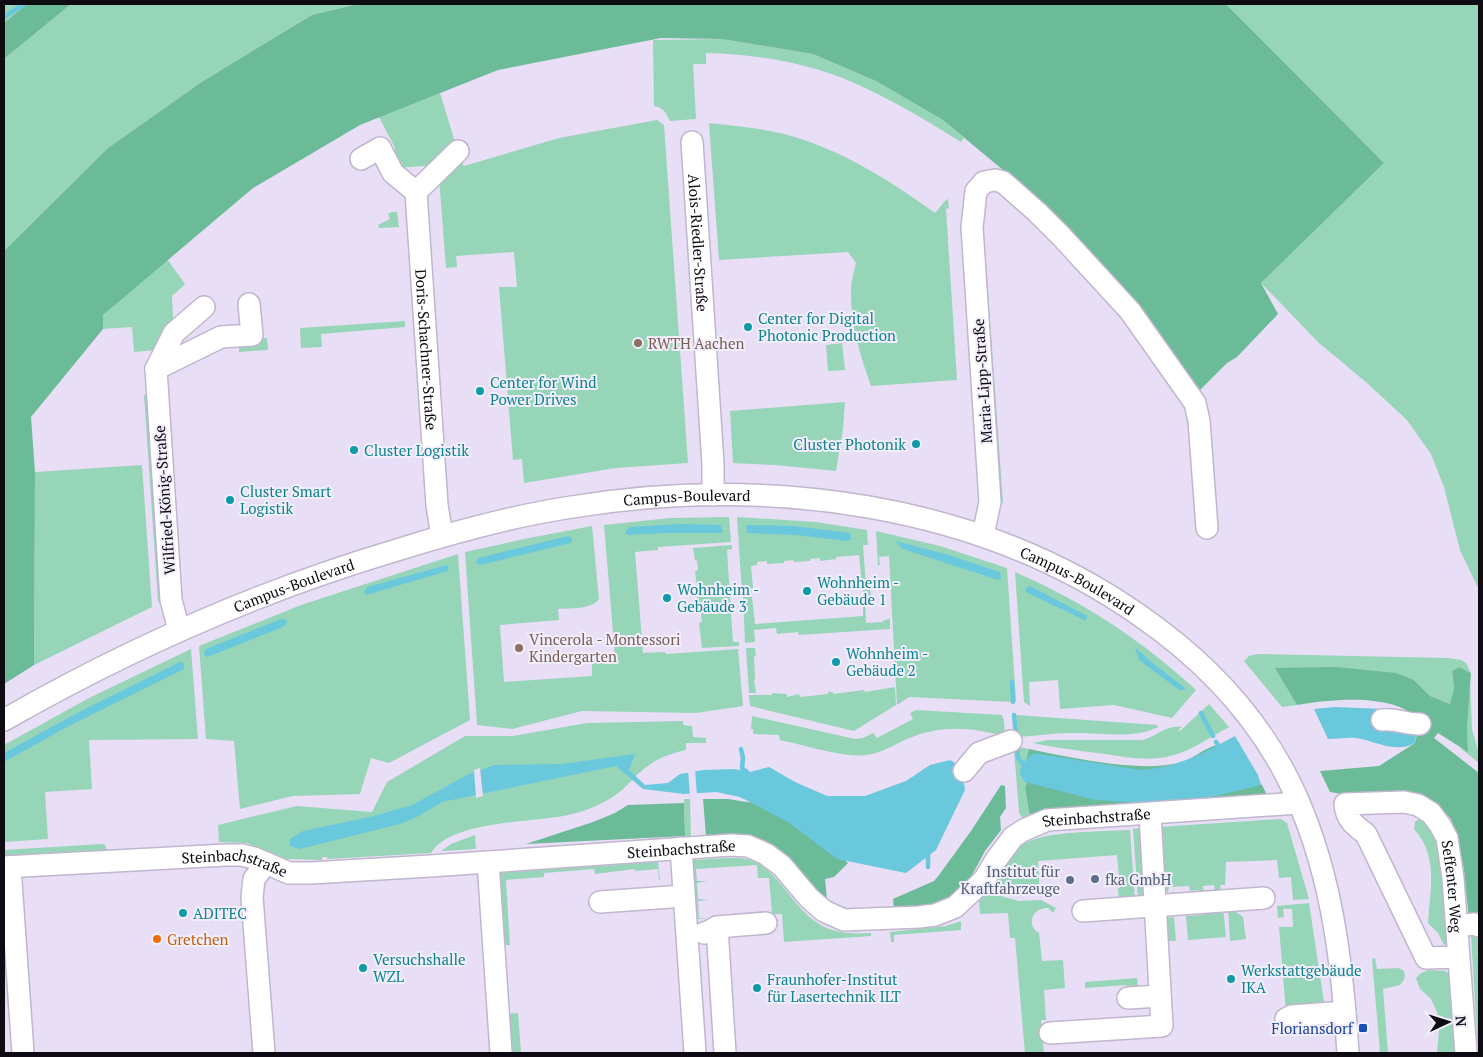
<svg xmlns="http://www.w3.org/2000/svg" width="1483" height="1057" viewBox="0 0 1483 1057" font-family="'PT Serif',serif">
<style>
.green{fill:#97d5b8}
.forest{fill:#6bba98}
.water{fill:#6ac8dd}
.pier{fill:#e8def6}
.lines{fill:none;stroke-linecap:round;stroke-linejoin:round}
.stream{stroke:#6ac8dd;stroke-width:4.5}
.minor-casing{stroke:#c0b6cd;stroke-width:24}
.minor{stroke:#fff;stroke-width:21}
.culture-dot{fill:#0f9aa8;stroke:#f3eefc;stroke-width:2}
.education-dot{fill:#8d6e63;stroke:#f3eefc;stroke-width:2}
.service-dot{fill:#5c6f8a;stroke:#f3eefc;stroke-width:2}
.food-dot{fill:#e8710a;stroke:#f3eefc;stroke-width:2}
.transit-dot{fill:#1a4fb4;stroke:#f3eefc;stroke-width:2}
.labels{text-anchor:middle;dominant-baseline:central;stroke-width:4;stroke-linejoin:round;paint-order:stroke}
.street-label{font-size:15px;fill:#0f0b13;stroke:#f3eefc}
.culture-label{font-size:15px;fill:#0d838f;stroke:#f3eefc;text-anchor:start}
.education-label{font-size:15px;fill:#785e54;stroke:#f3eefc;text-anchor:start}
.service-label{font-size:15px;fill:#4e5e75;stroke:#f3eefc;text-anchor:end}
.food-label{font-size:15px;fill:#c56008;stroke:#f3eefc;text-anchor:start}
.transit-label{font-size:15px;fill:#164399;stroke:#f3eefc;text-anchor:end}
</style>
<rect width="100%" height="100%" fill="#e8def6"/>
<path class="green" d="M4,4h23l-23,19z
M71,4h287l-46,11 -109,66 -95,67 -104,103v-192z
M1226,4h253v586l-19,-40 -16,-63 -13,-33 -24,-34 -40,-37 -48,-40 -58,-60 123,-120z
M722,39l91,15 63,27 67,39 21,18 -3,4c-39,-24 -78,-48 -121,-65 -43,-16 -88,-23 -134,-24v11h-13l3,55 -26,2c-3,-7 -7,-14 -16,-15l-1,-66z
M440,93l15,49 -17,23 -43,3v-20l-16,-31z
M657,120l7,5 24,338 -72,5 -92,15 -2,-24 -9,1 -14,-173h18l-3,-35 -58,4 1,11 -11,1 -7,-91 21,-19 4,8 95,-28z
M709,123c26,3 53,5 79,12 54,15 101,45 147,78l11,-13 2,-1 1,9 -3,1 11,171 -86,6c-11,-31 -21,-63 -20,-96 0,-9 3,-18 5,-27l-8,-11 -129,8z
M392,212h5l2,15 -20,1 -1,-3 12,-6 -2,-5z
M980,250h5l18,253 -6,1z
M167,259l18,25 -13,12 1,23 -8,10 -9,21 -22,2 -2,-25 -29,2v-14z
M405,321v6l-84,7 1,13 -21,1 -1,-20z
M267,338l1,12 -29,2v-7l19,-6z
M842,343l3,27 -17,1 -2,-26z
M144,395h5l15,206h-6z
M845,402l-2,27 -7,42 -61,-6 -42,-2 -3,-52z
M142,465l10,142 -118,58 1,-193z
M729,517l2,25 -73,5v3l-23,2 8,101 22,-1 1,2 72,-5 5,57 -47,7 -114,-2 -70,18 -35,-4 -12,-173 64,-14 63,-12 7,73c-8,11 -29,9 -41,10l1,11 -59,5 4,57 88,-6v-17l23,-2 -11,-132 66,-7z
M737,517l79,5 51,8 1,15h-5l3,40h-4l-3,-30 -23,2v2l-16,2v-3l-10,1v2l-16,1 -1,-2 -9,1v2l-17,1v-3l-10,1v3l-6,1 2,22h-2v5h-9z
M876,531l64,15 67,22 9,133 -1,1 -2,-20 1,-1 -5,1 2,1 1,19 -103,-5 -12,8 -8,-149 -10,1 1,8h-2z
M732,545v4l-5,1 6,92h6v4l-37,2 -3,-25 3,-1 -1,-9h-2l-2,-16 3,-1 -1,-9h-2l-2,-16 3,-1 -1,-9 -2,-1 -2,-12z
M458,554l12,166 -81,43 -18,-5 -11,36 -67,2 -53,13 -6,-68 -28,-2 -7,-93 102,-41z
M1015,572c69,30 127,68 181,118l-24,28 -58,-13 -54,4 -2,-29 -29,2 1,24 -6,-4z
M870,588l1,8 -6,1 1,26 17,-1 1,-2 6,-1v10l-91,6 -1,-3 -21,2 -1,-6 -22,2 1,12 -10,1 -2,-46h9l3,27 108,-8v-27z
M746,648h9l1,8h-2l1,24h-1l2,13h-7z
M191,649l7,90 -109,1 3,49 -47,3 3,47 -44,3v-97l85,-47z
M1257,654l191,4 13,2 5,3 5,10 -12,-6 -7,4 2,17 -4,16 -20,-8 -16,-16 -138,-11 21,36 -15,2 -38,-46 5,-5z
M1470,683l2,46 7,25v9l-20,-16 9,4 -1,-24z
M895,687l1,18 -42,26 -104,-25 -1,-11h23v-2l15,1v3l12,-3 1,3 28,-3v-2h5v2l31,-4 1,2z
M1209,704l20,23c-20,11 -41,26 -63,30 -21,4 -41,0 -61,-3 -24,-3 -48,-6 -72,-11l15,-3h94c17,-4 22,-15 40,-13l-4,3 2,1z
M916,710l86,5 2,5 1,15 -1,1c-35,-9 -63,-11 -97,3 -13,6 -26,14 -40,16 -23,3 -63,-10 -87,-15l-1,-5 -26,-1v-5h-2l1,-13 103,23 8,-1 10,-5 4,5 36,-19 -3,-6z
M1016,715l141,10 1,2c-26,13 -59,5 -87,6 -18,0 -36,3 -54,4z
M683,721v4l9,1 1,11 13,1v5h-20v7c-13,3 -27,7 -38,16 -10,6 -17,16 -25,23 -16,14 -36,22 -55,26 -37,8 -116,5 -137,38l-104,6v-2h-5v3l-36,-1 -39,-16 -28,-1 -1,-17 79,-19 75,6 15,-30 78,-46h48l74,-13z
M1016,747l1,12 5,4 1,-2 -4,-4 -1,-10 11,2 -6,23 4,12 -2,3 4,29 -7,2 -3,-6 -5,-62z
M684,799h6l1,38 -6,-1z
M1420,818l7,5 13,20 9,101 -5,1 -6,-12 -10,-10c2,-34 11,-66 -14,-94l1,-7z
M1281,819l6,4 22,76 -16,1 -2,-23 -12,1 -2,-18 -51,2 -1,23h-5l1,5 -6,1 -1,-6 -11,1 1,9 -6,-5 -8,1 -1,-5 -20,1 -1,5 -4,-2 -7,-63z
M1143,828l4,64 -6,7 -3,-1 -5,-69z
M1130,830l5,71 -16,1 -1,-14h2l-3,-33 -79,6 2,33 -22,2 -23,-13c7,-13 15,-29 27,-38 22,-15 81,-13 108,-15z
M475,835l1,14 -35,2 10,-7z
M102,844l3,1 2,6 -103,9v-10z
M726,858c8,0 18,-1 26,3 14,5 23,16 32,27 27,35 41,48 87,45v3l-87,6 -2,-28 -20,1v-1l10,-1 -3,-35h-11l-1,-13 -61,4 1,12h11l-11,2 1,16 11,1 -11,1 1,17h11l-12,1 -5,-59z
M658,862l2,18h-1l-1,-11 -23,2v-2l-40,5 -1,-5 -50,4v4l-38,3 4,65h-4l-1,-4h-4l-3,-68z
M990,889l10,7 19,5 22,-1 15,8 -3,5 -5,-5c-15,-1 -23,17 -9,25l3,28 21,-1 2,28 -21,2 2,30h-5l3,33h-19l-10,-115h-5l-2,-25 -28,1 -1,-13z
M1309,903l16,106 -39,3 -7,-85h14l-1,-18h-9l1,8 -6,1 -1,-12z
M1223,908l3,29 -38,3 -2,-24 16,-1 5,-6z
M1228,908l4,1 11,8 3,22 -16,2z
M1174,917l2,24h-10l-2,-23z
M961,921v9l-67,5v7h-3l-1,-10 56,-6z
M1479,931v122h-1l-7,-119z
M1375,958l2,11 21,-1 5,2c4,6 1,10 -3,15l-17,4 5,64h-8l-8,-94z
M1429,970l16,1 7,4 4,78h-19l2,-23 -2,-18 -6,-13 -11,-10 -4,-11 5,-5z
M1137,978l1,10 -11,1 -1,-4 -41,3v-6z
M518,1013l3,40h-13l-3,-39z"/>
<path class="forest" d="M27,4h44l-67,55v-36z
M358,4h868l158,159 -123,120 17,31 -41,43 -10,6 -28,28 -69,-94 -86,-93 -101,-84 -67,-39 -63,-27 -91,-15 -61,-1 -163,32 -138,55 -107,63 -150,127v14l-72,88 4,55 -1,193 -30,19v-433l104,-103 95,-67 109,-66z
M1336,667l60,6 18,7 16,16 20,8 4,-16 -2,-17 7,-4 12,6 -4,54 1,25 -30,-19 -4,5 45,35v138l-10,8 -5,-49 -6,-33 -7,-18 -12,-13 -13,-10 -46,-2 -27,2 -23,-4 -10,-21 59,-5 36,-23 2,-9 6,-13c-8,-5 -17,-12 -26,-15 -30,-10 -70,-6 -100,-1l-22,-37z
M1230,743l23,33 9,9 6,12 -239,17 -4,-27 2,-3 -4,-12 6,-23c39,8 114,25 152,13 11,-3 20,-11 30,-15 6,-3 13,-3 19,-4z
M1001,785l4,1 1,22 -6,9 1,13 -16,21 -14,26 -18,21 -13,6 -46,5 -1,-10 41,-18 5,-6 32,-44z
M703,799h25l25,4 22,5 45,31 28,24 -14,14 -9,2 2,21c-12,-11 -21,-23 -31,-35 -26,-32 -52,-31 -90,-29z
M684,803l1,33 -159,8 67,-22 22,-9 13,-8z"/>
<path class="water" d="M680,524l40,1 3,6 -2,2h-58l-36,2 -2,-3 4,-5z
M746,525l48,1 56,7 1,6 -3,2 -53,-6 -48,-2z
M568,536l4,2v3l-2,2 -89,22 -4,-1 -1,-2 2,-4z
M895,541l54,14 51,17 1,6 -3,2 -95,-31z
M447,565l2,2 -1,4 -82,24 -2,-3 3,-5z
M1030,586l57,30 -1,5 -60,-29v-4z
M281,619h4l2,3 -4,5 -73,29 -5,1 -1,-4 2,-4z
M1135,647l15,14 34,26 1,3h-6l-40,-30z
M180,662l4,1v6l-117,58 -63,35v-9l77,-42z
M1335,707l49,2 33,20 -2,14c-19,11 -39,-2 -59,-5 -9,-1 -18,1 -28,1l-14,-30z
M1235,736l23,39 3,10 -62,15 -56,3 -48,-3 -70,-18 -5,-7 1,-10 12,-12 108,17c39,-3 60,-16 94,-34z
M635,754l-6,16 16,15 23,-2 12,-9 23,-4 31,-1 16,3 19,-5 26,15 32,14h38l41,-15 24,-16 20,-5 7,4 5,6 3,20 -29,60 -30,23 -69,-14 -49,-37 -48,-25 -24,-5 -32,2 -41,-5 -27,-23 -174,36 -23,14 -19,8 -100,25 -10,-3v-7l13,-8 71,-15 38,-11 57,-31 26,-9 66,-1z"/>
<path class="pier" d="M480,768l3,28 -7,2 -2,-28z
M695,769l2,27h-7l-2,-26z"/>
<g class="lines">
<path class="stream" d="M4,17l20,-13
M1012,682l1,20
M1201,713l12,23
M1014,715l2,21
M1216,742l5,7
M1017,747l1,11 8,9
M741,749l2,9 -1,10 5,4
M928,854v13"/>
<g class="minor-casing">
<g id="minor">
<path id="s1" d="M692,142l21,322v31"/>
<path d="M361,159l19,-11 13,25 23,19"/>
<path id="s2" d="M416,192l21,313 5,31"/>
<path d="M416,192l42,-41"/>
<path d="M156,369l65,-32 31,-2 -3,-31"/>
<path d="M983,535l7,-33 -18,-275 4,-36 8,-9 11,-2 8,2 34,30 25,25 68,74 65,92 4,18 8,107"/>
<path d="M179,630l-8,-30 -15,-231 18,-36 30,-26"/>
<path id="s3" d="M4,720c124,-71 255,-129 393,-170 57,-18 115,-34 175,-43 192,-31 404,-6 567,108 61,42 115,97 149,164 43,85 54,180 60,274"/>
<path d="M1382,720c13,-2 25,5 38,4"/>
<path d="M964,771l15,-18 32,-12"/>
<path d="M681,848l14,205"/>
<path d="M488,862l13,191"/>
<path id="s4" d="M4,867l222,-12h16l12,3 35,15h22l119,-7 301,-21 17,1 18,8 16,12 27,32 15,13 20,9 75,-3 16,-2 20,-8 29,-27 12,-20 17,-23 11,-7 23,-10 252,-17"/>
<path d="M10,867l13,186"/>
<path d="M600,902l84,-6"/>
<path d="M1083,911l181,-13"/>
<path d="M1457,926l17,-2 5,2"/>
<path d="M717,927l8,126"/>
<path d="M704,933l4,-1 9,-5 49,-4"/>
<path id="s5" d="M1459,957l-33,1 -60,-124c-11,-8 -20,-15 -21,-30l59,-2 14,3 13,8 9,12 7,13 6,40 13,175"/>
<path d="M1128,998l32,-2"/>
<path d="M1286,1019l6,-3 53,-4"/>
<path d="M1050,1033l112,-7 -12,-212"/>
<path d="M264,1053l-12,-156 2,-18 12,-16"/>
</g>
</g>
<use href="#minor" class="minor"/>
</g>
<g class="culture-dot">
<circle cx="748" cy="327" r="5"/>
<circle cx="480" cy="391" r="5"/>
<circle cx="916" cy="444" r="5"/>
<circle cx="354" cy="450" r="5"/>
<circle cx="230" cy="500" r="5"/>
<circle cx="807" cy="591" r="5"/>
<circle cx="667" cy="598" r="5"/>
<circle cx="836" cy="662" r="5"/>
<circle cx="183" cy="913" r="5"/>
<circle cx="363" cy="968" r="5"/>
<circle cx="1231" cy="979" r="5"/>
<circle cx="757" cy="988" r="5"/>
</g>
<g class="education-dot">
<circle cx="638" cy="343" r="5"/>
<circle cx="519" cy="648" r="5"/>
</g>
<g class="service-dot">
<circle cx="1095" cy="879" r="5"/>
<circle cx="1070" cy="880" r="5"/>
</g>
<circle class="food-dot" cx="157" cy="939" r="5"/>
<rect class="transit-dot" x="1358" y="1023" width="10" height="10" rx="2.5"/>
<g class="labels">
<g class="street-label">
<text stroke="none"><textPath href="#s1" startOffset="101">Alois-Riedler-Straße</textPath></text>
<text stroke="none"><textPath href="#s2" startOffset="158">Doris-Schachner-Straße</textPath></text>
<text transform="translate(982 381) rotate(-94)">Maria-Lipp-Straße</text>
<text stroke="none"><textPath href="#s3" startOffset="725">Campus-Boulevard</textPath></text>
<text transform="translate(164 500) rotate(-94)">Wilfried-König-Straße</text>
<text stroke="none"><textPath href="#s3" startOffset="1130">Campus-Boulevard</textPath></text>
<text stroke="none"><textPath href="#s3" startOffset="320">Campus-Boulevard</textPath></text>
<text stroke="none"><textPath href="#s4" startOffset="1164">Steinbachstraße</textPath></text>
<text stroke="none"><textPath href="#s4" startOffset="682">Steinbachstraße</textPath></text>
<text stroke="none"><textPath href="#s4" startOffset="232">Steinbachstraße</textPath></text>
<text stroke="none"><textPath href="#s5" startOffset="376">Seffenter Weg</textPath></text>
</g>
<g class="culture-label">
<text x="758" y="318">Center for Digital<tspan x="758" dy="17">Photonic Production</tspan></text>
<text x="490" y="382">Center for Wind<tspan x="490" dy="17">Power Drives</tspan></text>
<text x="906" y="444" text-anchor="end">Cluster Photonik</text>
<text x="364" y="450">Cluster Logistik</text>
<text x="240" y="491">Cluster Smart<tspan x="240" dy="17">Logistik</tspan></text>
<text x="817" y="582">Wohnheim -<tspan x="817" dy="17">Gebäude 1</tspan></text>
<text x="677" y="589">Wohnheim -<tspan x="677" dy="17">Gebäude 3</tspan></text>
<text x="846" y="653">Wohnheim -<tspan x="846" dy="17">Gebäude 2</tspan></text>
<text x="193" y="913">ADITEC</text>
<text x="373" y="959">Versuchshalle<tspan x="373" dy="17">WZL</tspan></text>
<text x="1241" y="970">Werkstattgebäude<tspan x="1241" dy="17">IKA</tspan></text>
<text x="767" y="979">Fraunhofer-Institut<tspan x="767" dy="17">für Lasertechnik ILT</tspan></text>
</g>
<g class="education-label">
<text x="648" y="343">RWTH Aachen</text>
<text x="529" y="639">Vincerola - Montessori<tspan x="529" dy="17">Kindergarten</tspan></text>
</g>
<g class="service-label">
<text x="1060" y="871">Institut für<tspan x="1060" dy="17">Kraftfahrzeuge</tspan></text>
<text x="1105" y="879" text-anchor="start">fka GmbH</text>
</g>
<g class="food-label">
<text x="167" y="939">Gretchen</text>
</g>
<g class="transit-label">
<text x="1353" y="1028">Floriansdorf</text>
</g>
</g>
<rect width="1483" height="1057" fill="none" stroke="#0f0b13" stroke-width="10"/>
<g transform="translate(1448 1022) rotate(86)" stroke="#f3eefc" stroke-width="4" paint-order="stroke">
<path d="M0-4L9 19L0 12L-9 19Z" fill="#0f0b13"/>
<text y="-8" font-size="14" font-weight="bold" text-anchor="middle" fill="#0f0b13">N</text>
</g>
</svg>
